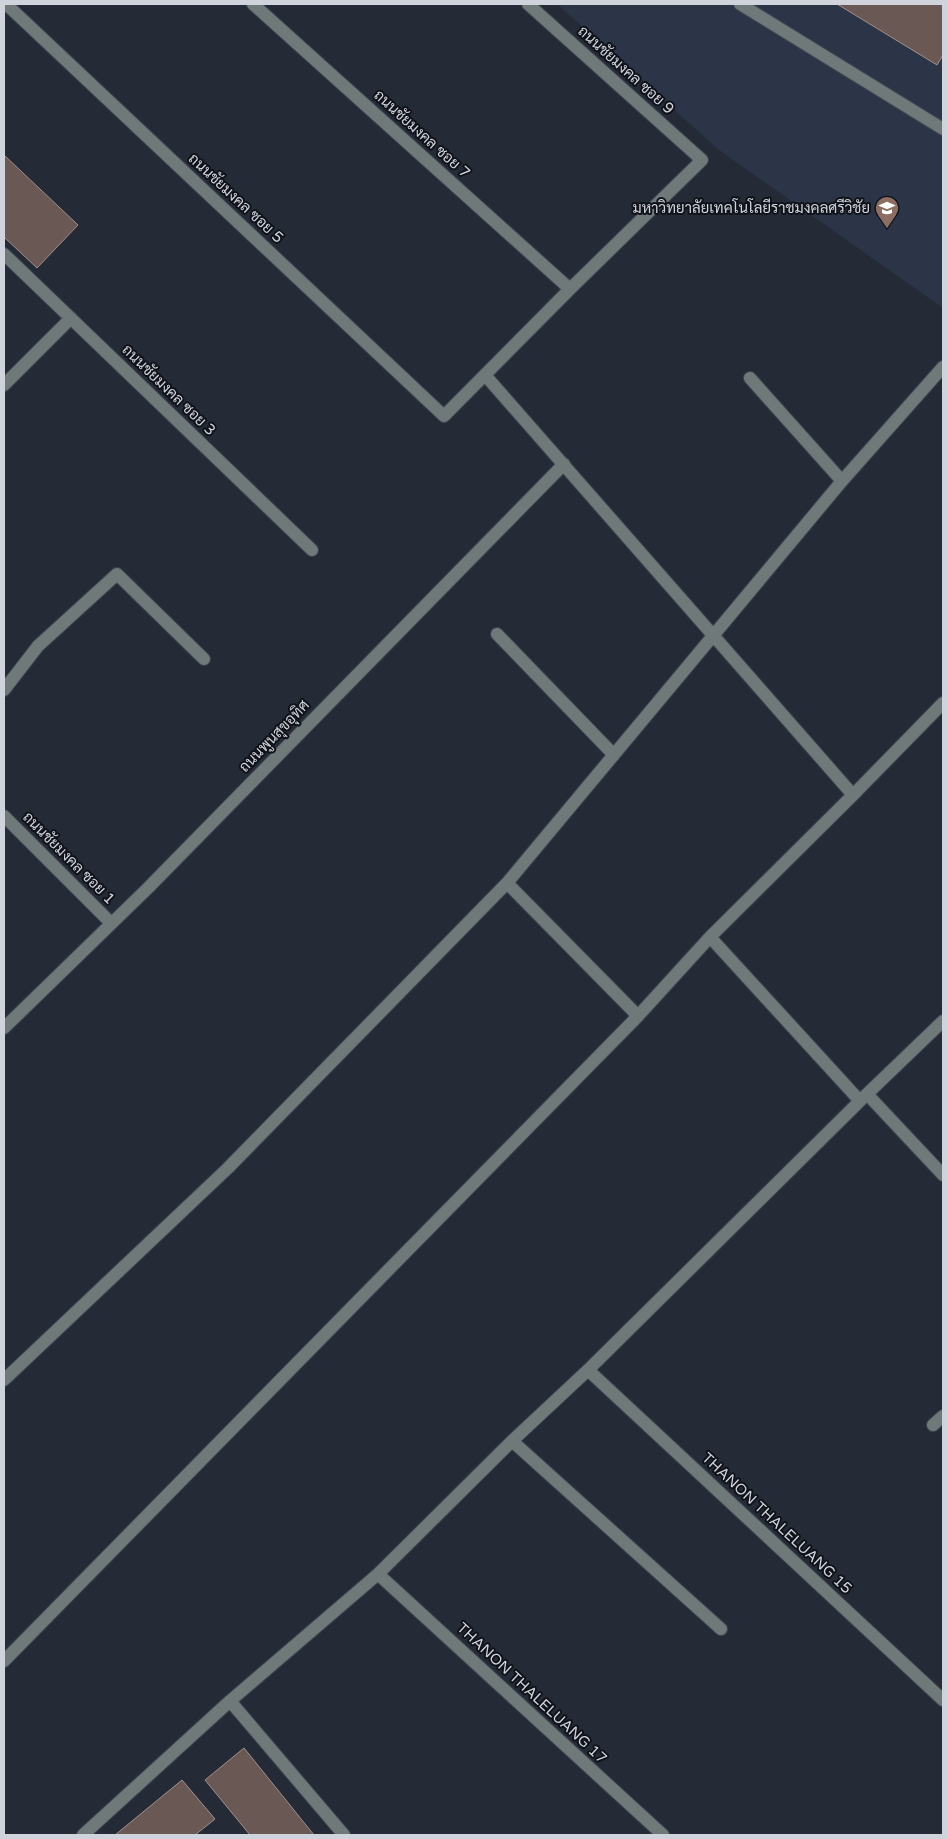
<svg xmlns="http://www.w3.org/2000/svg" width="947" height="1839" viewBox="0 0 947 1839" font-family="'Varela Round',Sarabun,sans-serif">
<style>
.built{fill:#2b3547}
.building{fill:#6a5854;stroke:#a38f8b}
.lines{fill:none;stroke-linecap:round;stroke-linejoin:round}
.minor-casing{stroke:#3f4651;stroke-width:14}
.minor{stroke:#70797a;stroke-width:12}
.labels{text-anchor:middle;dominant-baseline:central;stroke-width:4;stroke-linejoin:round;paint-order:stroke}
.street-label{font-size:15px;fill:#cfd3dc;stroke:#101319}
.poi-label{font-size:15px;fill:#cfd3dc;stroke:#101319;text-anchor:end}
</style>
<rect width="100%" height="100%" fill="#242b37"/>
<path class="built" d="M557,4h386v304l-224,-158z"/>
<path class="building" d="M837,4h106v51l-6,10z
M4,155l74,70 -41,43 -33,-31z
M244,1748l70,87h-64l-45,-55z
M182,1780l33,39 -20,16h-80z"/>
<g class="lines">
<g class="minor-casing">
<path id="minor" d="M6,4l438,412 126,-127 132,-129 -174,-156
M253,4l317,285
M740,4l203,125
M4,254l308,296
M485,375l368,420
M750,378l92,103
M4,385l67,-67
M497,634l117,121
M4,690l34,-44 79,-72 87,85
M4,816l107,107
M507,883l131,133
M710,937l150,164
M4,1028l144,-140 416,-424
M867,1094l76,81
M588,1370l355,330
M4,1380l224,-212 279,-285 335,-402 101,-114
M933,1425l10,-9
M512,1441l209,188
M378,1574l285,261
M4,1661l634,-645 72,-79 143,-142 90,-92
M230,1701l114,134
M83,1835l147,-134 148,-127 134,-133 76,-71 279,-276 76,-73"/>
</g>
<use href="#minor" class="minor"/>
</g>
<defs>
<g id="university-pin" transform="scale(1.25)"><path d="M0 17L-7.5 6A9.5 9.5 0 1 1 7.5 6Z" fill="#8d6e63" stroke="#101319"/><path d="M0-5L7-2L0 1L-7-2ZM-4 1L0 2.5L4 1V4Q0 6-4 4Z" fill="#fff"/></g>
</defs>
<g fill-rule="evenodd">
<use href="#university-pin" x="887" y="208"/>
</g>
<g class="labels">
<g class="street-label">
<text transform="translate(626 70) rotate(42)">ถนนชัยมงคล ซอย 9</text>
<text transform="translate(422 134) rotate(42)">ถนนชัยมงคล ซอย 7</text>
<text transform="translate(236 198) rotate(43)">ถนนชัยมงคล ซอย 5</text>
<text transform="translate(169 390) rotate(44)">ถนนชัยมงคล ซอย 3</text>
<text transform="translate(274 736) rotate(-46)">ถนนพูนสุขอุทิศ</text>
<text transform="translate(69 858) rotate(45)">ถนนชัยมงคล ซอย 1</text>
<text transform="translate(777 1523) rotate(43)">THANON THALELUANG 15</text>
<text transform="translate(532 1693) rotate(43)">THANON THALELUANG 17</text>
</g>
<g class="poi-label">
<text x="870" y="208">มหาวิทยาลัยเทคโนโลยีราชมงคลศรีวิชัย</text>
</g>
</g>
<rect width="947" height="1839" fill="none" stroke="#cfd3dc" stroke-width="10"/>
</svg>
